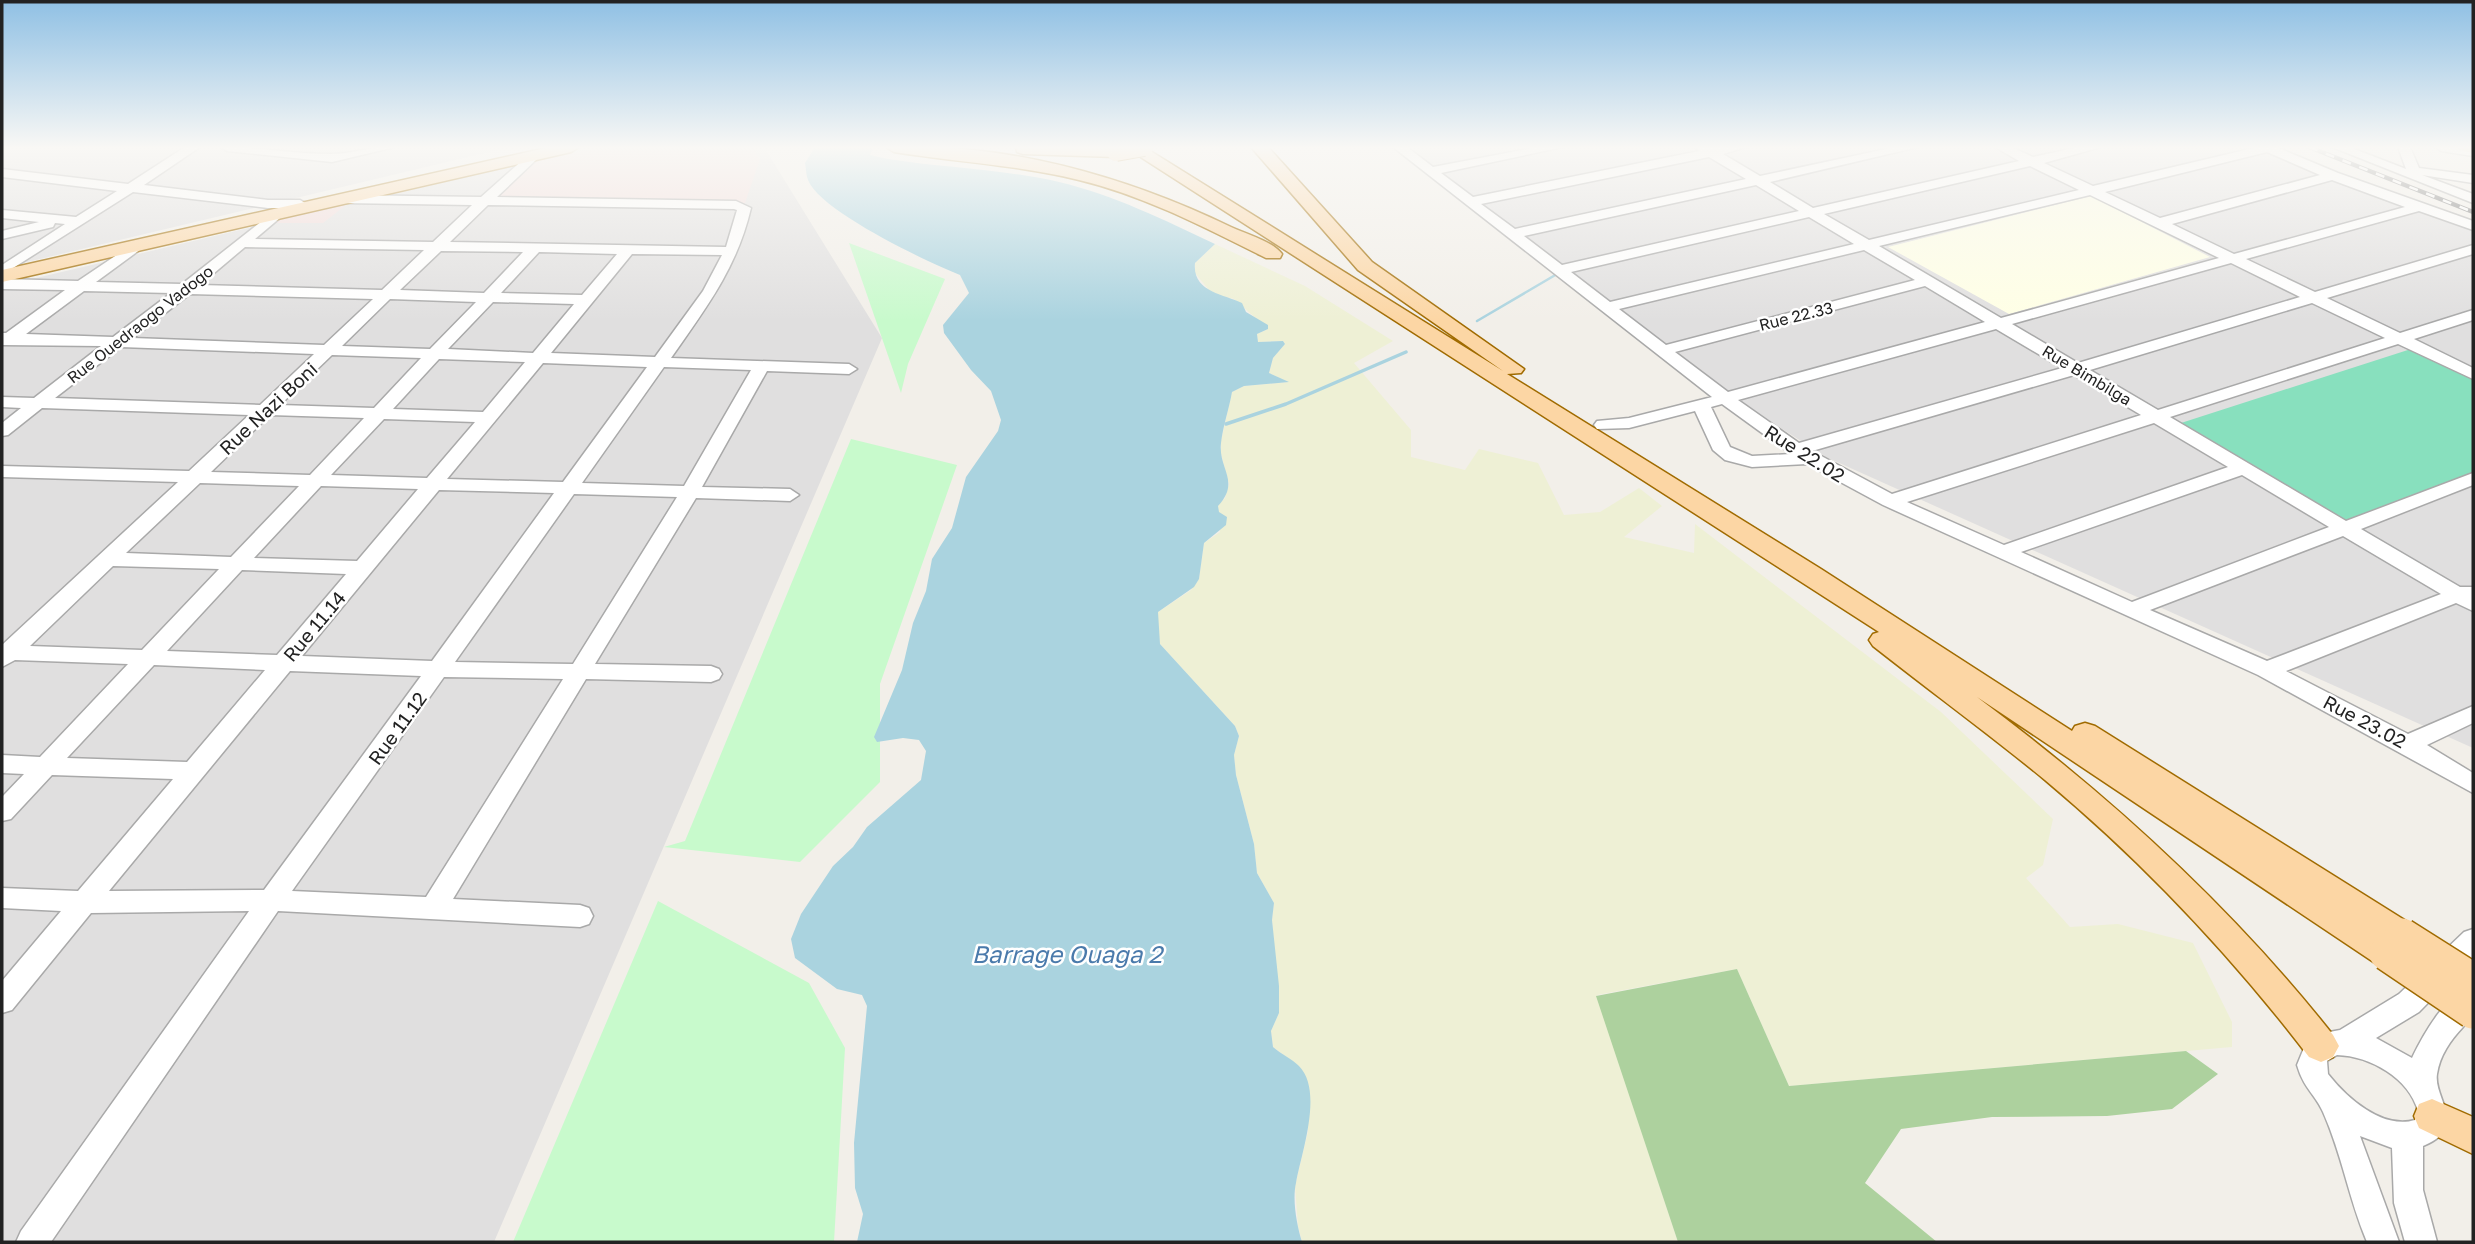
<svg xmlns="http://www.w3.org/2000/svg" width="2475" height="1244" viewBox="0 0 2475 1244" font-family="'Golos Text',sans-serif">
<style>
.residential{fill:#e0dfdf}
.commercial{fill:#f2dad9}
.education{fill:#ffffe5}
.farmland{fill:#eef0d5}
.forest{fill:#add19e}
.park{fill:#c8facc}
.pitch{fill:#88e0be}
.water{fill:#aad3df}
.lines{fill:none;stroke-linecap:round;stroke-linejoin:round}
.stream-far1{stroke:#aad3df;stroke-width:2.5}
.stream{stroke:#aad3df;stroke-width:3.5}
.minor-casing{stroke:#a9a9a9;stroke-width:3}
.major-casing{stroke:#a06b00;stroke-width:3}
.minor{fill:#fff;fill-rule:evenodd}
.major{fill:#fcd6a4;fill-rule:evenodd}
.rail-casing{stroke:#707070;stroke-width:4.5}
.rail{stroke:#fff;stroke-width:2.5;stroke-dasharray:9;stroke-linecap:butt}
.major-bridge-far1-casing{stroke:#a06b00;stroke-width:20;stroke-linecap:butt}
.major-bridge-casing{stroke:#a06b00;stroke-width:38;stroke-linecap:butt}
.major-bridge-far1{stroke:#fcd6a4;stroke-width:18}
.major-bridge{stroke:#fcd6a4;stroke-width:35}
.labels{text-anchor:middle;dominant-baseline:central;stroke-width:5;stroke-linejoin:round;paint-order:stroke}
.far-street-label{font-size:16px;fill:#222;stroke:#fff}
.street-label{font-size:19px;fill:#222;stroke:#fff}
.near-water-label{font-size:24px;font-style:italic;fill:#4a7aab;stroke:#fff}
</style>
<rect width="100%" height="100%" fill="#f2efe9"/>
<path class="residential" d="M2,147h508l-508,121z
M594,147h170l118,191 -388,904h-492v-956z
M1409,147h864l200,82v519l-647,-291 -83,-53z"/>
<path class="commercial" d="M609,147h143l8,12 -15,44 -254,-4 42,-40z
M351,201l-28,22h-49l6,-6z"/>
<path class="education" d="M2091,196l119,61 -201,57 -121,-67z"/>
<path class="farmland" d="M1215,244l90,42 88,55 -39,22 57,67v27l54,13 14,-21 59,14 26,52 36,-3 39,-24 23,18 -38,31 70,16 1,-29 246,188 112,107 -10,46 -17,13 44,49 48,-3 75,19 39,79v25l-443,39 -52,-117 -140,26 81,247h-376l-4,-16 -3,-40 13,-55 -8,-64 -27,-20 -2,-16 8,-18 -7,-93 2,-17 -17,-30 -3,-29 -18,-69 -2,-20 5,-19 -4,-10 -75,-82 -3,-18 1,-14 33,-22 8,-11 5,-36 16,-11 -2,-27 7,-7 4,-14 -8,-30v-13l11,-49 12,-6 44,-4 -19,-9 4,-15 12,-14 -2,-3 -25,1 -1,-8 11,-5 -34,-30 -22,-5 -17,-21v-10z"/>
<path class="forest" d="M1737,969l52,117 397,-35 32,23 -46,35 -65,7 -115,1 -91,12 -36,54 72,59h-259l-82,-246z"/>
<path class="park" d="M849,243l96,36 -37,85 -7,29z
M851,439l106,26 -77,219v98l-80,80 -136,-15 21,-6z
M658,901l151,82 36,65 -11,194h-321z"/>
<path class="pitch" d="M2411,349l62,30v94l-127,47 -165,-97z"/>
<path class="water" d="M815,147h58l-3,8 18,4c57,9 115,10 171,23 55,13 105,38 156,62l-20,19c-3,29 29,31 47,40l4,9 22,13v4l-11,5 1,8 25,-1 2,3 -12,14 -4,15 20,9 -45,4 -12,6c-3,17 -9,34 -11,51 -3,26 20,38 -3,63l1,6 8,5 -1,8 -22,18 -5,36 -5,8 -36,25 2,32 75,82 4,10 -5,19 2,20 18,69 3,29 17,30 -2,17 7,66v27l-8,18 2,16c8,7 19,12 26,19 25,25 2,88 -3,117 -4,17 1,43 6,59h-445l6,-28 -8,-26 -1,-45 13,-137 -5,-11 -25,-6 -42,-31 -4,-19 10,-25 32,-48 20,-19 14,-20 54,-47 5,-29 -7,-11 -16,-2 -26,4 -3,-5 28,-67 11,-47 13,-32 6,-32 20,-31 14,-51 32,-46 3,-11 -10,-29 -20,-21 -27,-37 -1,-8 26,-32 -9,-18c-33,-13 -140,-64 -152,-95 -2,-5 -2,-12 -3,-17z"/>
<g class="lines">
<path class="stream-far1" d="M1477,321l80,-47"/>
<path class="stream" d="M1226,424l60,-20 120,-52"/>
<g class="minor-casing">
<path id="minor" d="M185,147h15l-56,38 124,15h32l7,4 -7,4h-32l-135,-16 -131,83v-10l63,-41 -10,-1 -2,4 -51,12v-8l37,-9 -37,-4v-8l74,7 41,-26 -115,-14v-8l126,15z
M221,147c36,0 73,7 109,7 22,0 43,-8 65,-7l-63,15 -105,-11z
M1393,147h14l26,20 105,-20h25l-122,26 32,24 226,-46 -4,-4h51l-23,7 37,22 135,-29h23l-148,35 43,26 206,-47 -24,-14h16l22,10 46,-10h22l-57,16 49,23 165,-39h18l62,26 135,48v9l-54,-19 -173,48 69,33 158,-47v9l-146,44 73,35 73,-23v10l-59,19 59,29v11l-75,-35 -228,73 176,104 127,-48v12l-112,44 99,58h13v24l-17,-8 -170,68 122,63 65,-28v17l-46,22 46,28v20l-215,-118 -375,-170 -76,-41 -55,3 -27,-7 -12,-10 -18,-39 -66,17 -32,1 -3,-4 3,-4 32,-3 83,-21zM2267,152l53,23 -160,43 -55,-26zM1709,157l37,22 -231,50 -34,-25zM2030,166l49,24 -210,50 -45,-26zM2332,180l73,27 -171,47 -62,-30zM1756,185l43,26 -237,54 -38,-29zM2090,195l129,63 -218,60 -122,-72zM1809,217l45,27 -244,58 -39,-30zM1864,250l51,30 -249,65 -47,-36zM2231,263l69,34 -222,66 -66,-39zM1925,286l60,36 -257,70 -53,-40zM2312,303l73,35 -227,72 -68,-40zM1996,329l66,39 -263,75 -61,-43zM2074,375l67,40 -249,79 -80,-43zM1722,404l69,50 -39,2 -22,-9 -19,-40zM2154,423l74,44 -224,78 -97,-43zM2242,475l87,52 -197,75 -111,-50zM2343,536l98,58 -174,67 -117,-51z
M2332,147h17l57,22 -8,-22h12l9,21 54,7v8l-51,-8 51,19v9z
M2435,147l38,1v8l-32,-5z
M533,151l7,4 -2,3 -41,39 239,4 15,7c-14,60 -45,100 -80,150l178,6 8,5 -8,5 -82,-3 -65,116 88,2 9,6 -9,6 -94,-3 -101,166 116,2 8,3 3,5 -3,5 -8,3 -125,-3 -133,220 127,6 9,3 4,8 -4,8 -9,3 -302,-16 -227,331h-35l5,-11 228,-320 -158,2 -79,97 -10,3v-32l59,-70 -59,-3v-20l76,3 95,-112 -121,-4 -41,44 -9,2v-24l22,-23 -22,-1v-18l38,2 88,-93 -113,-4 -13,7v-22l176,-163 -176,-5v-11l187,5 60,-56 -207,-7 -34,27 -6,1v-13l19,-15 -19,-1v-10l32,1 67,-52 -99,-1v-12h4l59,-43 -63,-1v-10l76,2 58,-39 7,4 -2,3 -45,33 86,2 94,-74 7,4 -2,3 -26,22 178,3 39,-37 -129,-2 -7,-4 7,-4 138,2zM488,205l246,4 3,1 -11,37 -276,-5zM245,247l179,3 -42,40 -182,-5zM441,251l82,1 -39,41 -84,-3zM539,252l78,2 -35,41 -81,-2zM632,254l90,1 -19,36 -48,66 -104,-4zM84,291l87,2 -58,44 -87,-3zM190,294l183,5 -49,46 -191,-7zM390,299l86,3 -46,47 -88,-3zM493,302l81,2 -41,49 -85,-4zM121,347l193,7 -54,51 -205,-7zM332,355l89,3 -47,50 -94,-3zM439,359l86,3 -42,50 -90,-3zM543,363l104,4 -84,115 -116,-3zM664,367l87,3 -67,116 -102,-3zM270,415l94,3 -54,57 -99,-3zM384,419l91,3 -48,56 -96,-3zM200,483l99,3 -68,71 -105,-4zM321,486l97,3 -61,72 -103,-3zM439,490l115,3 -122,168 -130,-5zM574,494l103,3 -104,167 -118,-2zM113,566l106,3 -77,81 -112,-4zM242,570l104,4 -69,81 -110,-4zM154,665l111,5 -78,92 -120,-4zM290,671l131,5 -157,214 -155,1zM444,677l119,2 -137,218 -134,-6z
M2473,929v28l-54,55 -43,26 36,20c10,-21 36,-69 61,-70 0,7 2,20 0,27 -1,4 -8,9 -10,12 -13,14 -23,28 -26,47 -4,25 33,53 -14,72v44l14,52h-32l-11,-39 -2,-55 -32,-12 39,106h-32c-18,-42 -25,-88 -44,-130 -8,-18 -19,-23 -26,-47l9,-22 18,-10 16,-3 59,-36 65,-62zM2337,1055c33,1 72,23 81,56l-3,9c-33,10 -69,-23 -87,-46l-1,-13z"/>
</g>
<g class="major-casing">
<path id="major" d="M550,147h29l-8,5 -569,130v-12z
M886,147c119,-5 239,29 345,80 15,7 41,14 51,27l-2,4h-14c-60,-30 -121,-62 -187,-78 -61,-15 -123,-18 -185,-28z
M1016,147h100l8,5 -8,5 -93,-3 -6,-2z
M1125,147h19l359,224 -145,-101 -107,-123h17l104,115 152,107 -3,4 -14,1 314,195 251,162 3,-5 10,-3 10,3 319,200 4,10 -4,10 -12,4 -3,13 -12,4 -12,-4 -398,-266c133,99 253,208 356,338l6,11 -6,11 -12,5 -12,-5c-78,-102 -166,-195 -264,-277 -56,-46 -115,-89 -172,-134l-4,-6 4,-6 6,-2z
M2457,147h16v6l-14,-3z
M2432,1099l41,18v37l-54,-26 -5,-12 5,-12z"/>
</g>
<use href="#minor" class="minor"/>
<use href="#major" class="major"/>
<g class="rail-casing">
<path id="rail" d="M2309,147l164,65"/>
</g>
<use href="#rail" class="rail"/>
<g class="major-bridge-far1-casing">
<path id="major-bridge-far1" d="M1116,152l28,-5"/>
</g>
<g class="major-bridge-casing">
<path id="major-bridge" d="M2402,936l71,45
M2387,953l86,58"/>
</g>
<use href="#major-bridge-far1" class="major-bridge-far1"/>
<use href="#major-bridge" class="major-bridge"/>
</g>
<linearGradient id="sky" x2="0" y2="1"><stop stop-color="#8fc0e4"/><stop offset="0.46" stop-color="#f9f8f5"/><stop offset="1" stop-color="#f9f8f5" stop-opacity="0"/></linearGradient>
<rect width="2475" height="321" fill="url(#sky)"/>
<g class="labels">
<g class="far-street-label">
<text transform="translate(1796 316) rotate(-14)">Rue 22.33</text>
<text transform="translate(140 324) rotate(-38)">Rue Ouedraogo Vadogo</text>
<text transform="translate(2087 375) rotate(31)">Rue Bimbilga</text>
</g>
<g class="street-label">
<text transform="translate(268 408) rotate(-43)">Rue Nazi Boni</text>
<text transform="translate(1805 453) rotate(32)">Rue 22.02</text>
<text transform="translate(314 626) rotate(-50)">Rue 11.14</text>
<text transform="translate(2365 721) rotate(28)">Rue 23.02</text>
<text transform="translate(397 728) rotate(-54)">Rue 11.12</text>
</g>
<g class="near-water-label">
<text x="1067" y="953">Barrage Ouaga 2</text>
</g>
</g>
<rect width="2475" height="1244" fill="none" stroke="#222222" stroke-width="7"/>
</svg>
